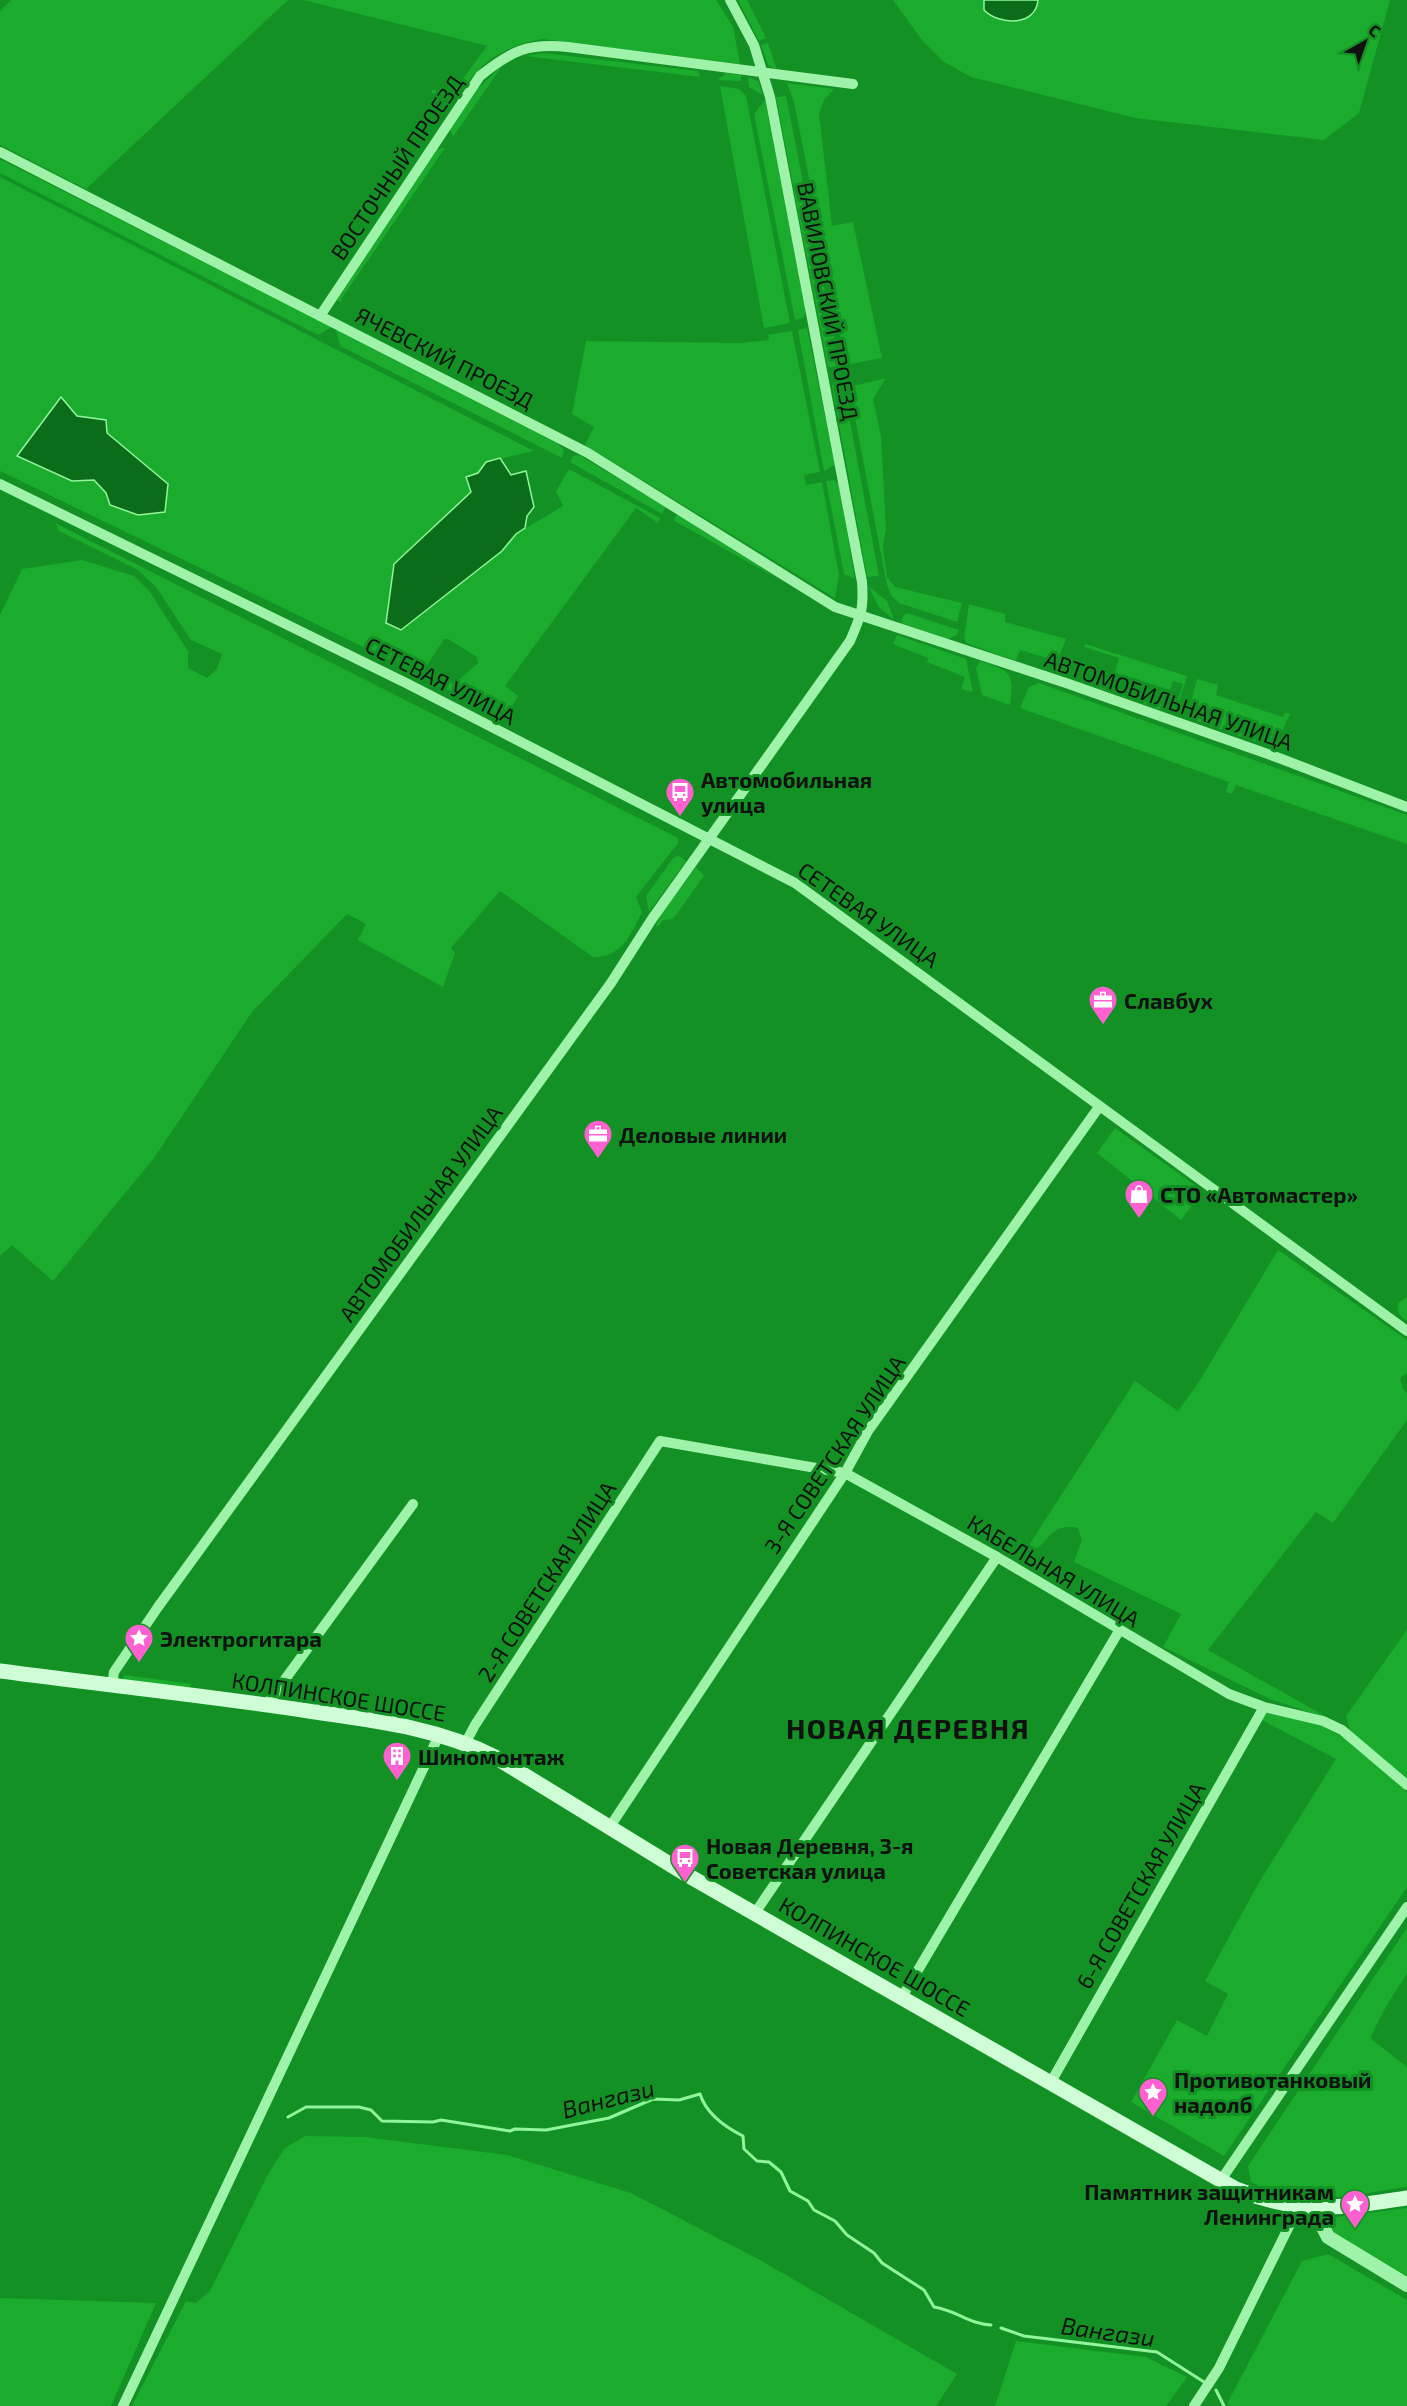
<svg xmlns="http://www.w3.org/2000/svg" width="1407" height="2406" viewBox="0 0 1407 2406" font-family="'Exo 2',sans-serif">
<style>
.green{fill:#1bab2d;fill-rule:evenodd}
.water{fill:#0b6d1a;stroke:#91f59c;stroke-width:1.5}
.lines{fill:none;stroke-linecap:round;stroke-linejoin:round}
.stream{stroke:#91f59c;stroke-width:3}
.minor{stroke:#9ff2a9;stroke-width:10}
.tertiary{stroke:#9ff2a9;stroke-width:14}
.secondary{stroke:#cefcd4;stroke-width:15}
.labels{text-anchor:middle;dominant-baseline:central;stroke-width:6;stroke-linejoin:round;paint-order:stroke}
.street-label{font-size:22px;fill:#111;stroke:#139124}
.poi-label{font-size:22px;font-weight:bold;fill:#111;stroke:#139124;text-anchor:start}
.water-label{font-size:24px;font-style:italic;fill:#111;stroke:#139124}
.district-label{font-size:28px;font-weight:bold;letter-spacing:1.5px;fill:#111;stroke:#139124}
</style>
<rect width="100%" height="100%" fill="#139124"/>
<path class="green" d="M11,0h277l-202,189 -86,-44v-134z
M303,0h413l17,27 7,37 -198,-25c-44,9 -62,24 -87,61l-7,2 -17,-10 2,-3 7,3 14,-1 33,-45z
M738,0h9l19,38 -7,3z
M893,0h497l-31,113 -35,27 -189,-22 -164,-41 -27,-15 -22,-22z
M768,43l9,27 -9,-5 -7,-20z
M543,53l155,18 2,6 -175,-21z
M502,66l-49,71 -3,-8 27,-40z
M726,73l15,2v6l-23,-1z
M748,77l10,4 5,14 -14,-8z
M787,83l47,6 -10,11 -5,13 13,113 21,-4 29,136 -36,7 -52,-263z
M720,86l19,3 7,7 44,227 -26,5z
M786,96l54,271h-12l-52,-270z
M765,100l41,210 -3,8 -8,2 -41,-206z
M445,148l-103,150 -1,5 -4,-3 100,-151z
M0,159l332,168 -14,8 -318,-162z
M0,177l534,274 -48,11 -15,30 -77,72 -8,59 116,-72 14,-17 47,-28 -7,-15 13,-22 91,49 -2,5 -22,-15 -131,178 13,10 -14,24 -71,-38 22,1 23,-20 -1,-6 -29,-18h-4l-23,36 -421,-204zM61,398l16,18 30,17 28,25 3,57 -27,-10 -5,-12 -12,-13 -22,1 -54,-25z
M807,328l28,137 -11,6 -26,-141z
M336,330l221,113 7,7 -2,8 -222,-112z
M792,331l28,141 -16,3 2,10 16,-3 17,93 -4,23 -250,-153 9,-18 -22,-13 14,-73 155,2 28,-3 -1,-5z
M886,378l-13,21 8,37 5,93 -3,17 4,31 8,10 67,16 -5,19 -58,-19 -8,-8 -4,-10 -38,-198z
M842,379l37,197 -12,1 -35,-191 3,-6z
M579,455l87,52 -4,7 -92,-52 3,-6z
M834,480l5,4 16,95 -11,-5 -18,-93z
M677,514l105,67 -109,-61z
M55,523l623,315v5l-42,54 6,15c-12,24 -20,45 -49,45l-93,-66 -49,57 4,5 -12,34 -85,-47 8,-16 -19,-10 -95,98 -98,146 -101,123 -41,-36 -12,11v-641l22,-46 60,-9 52,16 16,16 38,59v17l19,10 10,-9 5,-15 -31,-14 -35,-53 -18,-17 -79,-39z
M868,586l19,15 7,19 -15,-13z
M969,604l36,10v8l61,17 -9,22 -37,-11 -4,11 -50,-18 -2,-5z
M907,613l52,17 -2,5 -9,4 -47,-16 2,-7z
M897,635l69,24 7,33 -12,-3 4,-12 -38,-15 1,-4 -35,-14z
M1085,644l102,32 -10,33 -10,3 -82,-29 -6,-6 97,29 7,-22 -10,-3 -3,9 -55,-17 4,-15 -35,-11z
M980,661c30,10 35,11 30,44l-28,-10 -6,-27z
M1197,679l21,6 -2,10 67,22 2,-5 5,2 -14,30 -9,2 -76,-27 -3,-6z
M1039,683l368,132v29l-171,-59 -4,9 -6,-2 3,-10 -209,-74 9,-21z
M680,856l6,5 -37,51 -3,-16 28,-39z
M696,867l8,9 -31,43 -10,1 -5,7 -2,-1 5,-12z
M1115,1128l88,63 -22,29 -84,-67z
M1278,1250l129,90v33l-7,5 3,11 4,4v27l-74,103 -17,-11 -108,138 124,70 -62,-21 -107,-52 18,-33 -107,-52 8,-22 -4,-12c-33,-7 -29,24 -50,21 -6,0 -13,-5 -18,-7l2,-6 17,9 106,-164 43,30 19,-26z
M1407,1297v24c-7,-5 -10,-8 -9,-18z
M1407,1630v148l-56,-45 -5,-17z
M124,1675l68,9 -3,4 -66,-8z
M1267,1711l52,13 37,21 51,47v95l-183,269 -93,-54 46,-82 30,16 21,-42 -23,-13 53,-97 78,-125 -74,-39z
M1407,1928v46l-19,29 -18,35 37,29v120c-51,7 -108,22 -156,-5l-3,-16z
M305,2136l60,1 142,18 124,38 129,67 197,114 -21,32h-804l54,-105 10,2 14,-12 58,-117 17,-26z
M1407,2208v70l-76,-47 -2,-13z
M1328,2254l79,46v106h-178l-1,-4 74,-141z
M0,2298l156,5 -45,103h-111z
M1016,2341l130,16 41,20 -21,29h-171z"/>
<path class="water" d="M984,0h54c-2,27 -40,25 -54,10z
M61,397l16,19 29,4 1,13 61,51 -3,28 -27,3 -28,-10 -4,-12 -12,-13 -22,1 -55,-25z
M500,458l11,17 15,-4 8,36 -7,9 -2,12 -9,6 -14,17 -101,79 -15,-7 8,-59 77,-72 -5,-15 12,-4 8,-11z"/>
<g class="lines">
<path class="stream" d="M288,2117l18,-10h53l12,3 11,11 51,1 8,-2 69,11 5,-2 31,1 63,-12 44,-19 26,1 21,-6c6,19 25,33 43,42l1,13 13,12 12,1 12,10 9,19 18,10 6,9 21,11 12,14 27,18 8,10 42,27 10,17c24,4 35,17 57,18
M1001,2328l23,8 133,16 47,30
M1216,2390l8,16"/>
<path class="minor" d="M0,152l588,301 247,154 231,76 213,75 128,49
M320,316l160,-240c31,-25 47,-33 88,-29l285,37
M0,484l408,200 387,199 612,448
M112,1686l2,-14 44,-65 453,-624 41,-64 198,-278c11,-25 14,-32 12,-59l-92,-485 -16,-52 -24,-45
M267,1704l146,-200
M466,1742l9,-17 185,-284 185,32 152,84 232,137 35,13 59,14 19,9 65,55
M609,1828l236,-355 23,-42 231,-324
M755,1913l242,-356
M902,1997l217,-366
M1051,2082l213,-375
M1221,2180l186,-273
M123,2406l317,-673
M1194,2406l25,-38 79,-160"/>
<path class="tertiary" d="M1322,2208l1,19 5,10 79,48"/>
<path class="secondary" d="M0,1671c105,14 211,25 315,41 63,9 123,16 180,45l194,119 547,313c64,26 105,19 171,9"/>
</g>
<defs>
<g id="bus-pin" transform="scale(1.5)"><path d="M0 17L-7.5 6A9.5 9.5 0 1 1 7.5 6Z" fill="#ff60d1" stroke="#139124"/><path d="M-5-6H5V4H4V6H2V4H-2V6H-4V4H-5ZM-3.5-4V0h7V-4ZM-3.5 1.2v1.5H-2V1.2ZM2 1.2v1.5H3.5V1.2Z" fill="#fff"/></g>
<g id="office-pin" transform="scale(1.5)"><path d="M0 17L-7.5 6A9.5 9.5 0 1 1 7.5 6Z" fill="#ff60d1" stroke="#139124"/><path d="M-6-3h4V-5.5h4V-3h4V5H-6ZM-1-4.5V-3h2v-1.5ZM-6 0V1H6V0Z" fill="#fff"/></g>
<g id="shop-pin" transform="scale(1.5)"><path d="M0 17L-7.5 6A9.5 9.5 0 1 1 7.5 6Z" fill="#ff60d1" stroke="#139124"/><path d="M-5-2.5h2.3a2.7 3.5 0 0 1 5.4 0H5L5.5 6h-11ZM-1.5-2.5h3a1.5 2.3 0 0 0-3 0Z" fill="#fff"/></g>
<g id="sight-pin" transform="scale(1.5)"><path d="M0 17L-7.5 6A9.5 9.5 0 1 1 7.5 6Z" fill="#ff60d1" stroke="#139124"/><path d="M0-6L1.8-2.2L6-1.7L2.9 1.2L3.7 5.4L0 3.3L-3.7 5.4L-2.9 1.2L-6-1.7L-1.8-2.2Z" fill="#fff"/></g>
<g id="building-pin" transform="scale(1.5)"><path d="M0 17L-7.5 6A9.5 9.5 0 1 1 7.5 6Z" fill="#ff60d1" stroke="#139124"/><path d="M-4-6H4V6H1V3H-1V6H-4ZM-2.5-4.3h1.7v1.8h-1.7ZM.8-4.3h1.7v1.8H.8ZM-2.5-1h1.7V.8h-1.7ZM.8-1h1.7V.8H.8Z" fill="#fff"/></g>
</defs>
<g fill-rule="evenodd">
<use href="#bus-pin" x="680" y="792"/>
<use href="#office-pin" x="1103" y="1000"/>
<use href="#office-pin" x="598" y="1134"/>
<use href="#shop-pin" x="1139" y="1194"/>
<use href="#sight-pin" x="139" y="1638"/>
<use href="#building-pin" x="397" y="1756"/>
<use href="#bus-pin" x="685" y="1858"/>
<use href="#sight-pin" x="1153" y="2092"/>
<use href="#sight-pin" x="1355" y="2204"/>
</g>
<g class="labels">
<g class="street-label">
<text transform="translate(396 167) rotate(-56)">ВОСТОЧНЫЙ ПРОЕЗД</text>
<text transform="translate(829 301) rotate(79)">ВАВИЛОВСКИЙ ПРОЕЗД</text>
<text transform="translate(445 357) rotate(27)">ЯЧЕВСКИЙ ПРОЕЗД</text>
<text transform="translate(441 680) rotate(27)">СЕТЕВАЯ УЛИЦА</text>
<text transform="translate(1169 700) rotate(19)">АВТОМОБИЛЬНАЯ УЛИЦА</text>
<text transform="translate(869 914) rotate(35)">СЕТЕВАЯ УЛИЦА</text>
<text transform="translate(420 1213) rotate(-54)">АВТОМОБИЛЬНАЯ УЛИЦА</text>
<text transform="translate(834 1454) rotate(-56)">3-Я СОВЕТСКАЯ УЛИЦА</text>
<text transform="translate(1054 1570) rotate(31)">КАБЕЛЬНАЯ УЛИЦА</text>
<text transform="translate(546 1581) rotate(-57)">2-Я СОВЕТСКАЯ УЛИЦА</text>
<text transform="translate(339 1696) rotate(9)">КОЛПИНСКОЕ ШОССЕ</text>
<text transform="translate(1140 1885) rotate(-60)">6-Я СОВЕТСКАЯ УЛИЦА</text>
<text transform="translate(875 1956) rotate(30)">КОЛПИНСКОЕ ШОССЕ</text>
</g>
<g class="poi-label">
<text x="701" y="779">Автомобильная<tspan x="701" dy="25">улица</tspan></text>
<text x="1124" y="1000">Славбух</text>
<text x="619" y="1134">Деловые линии</text>
<text x="1160" y="1194">СТО «Автомастер»</text>
<text x="160" y="1638">Электрогитара</text>
<text x="418" y="1756">Шиномонтаж</text>
<text x="706" y="1845">Новая Деревня, 3-я<tspan x="706" dy="25">Советская улица</tspan></text>
<text x="1174" y="2079">Противотанковый<tspan x="1174" dy="25">надолб</tspan></text>
<text x="1334" y="2191" text-anchor="end">Памятник защитникам<tspan x="1334" dy="25">Ленинграда</tspan></text>
</g>
<g class="water-label">
<text transform="translate(608 2098) rotate(-14)">Вангази</text>
<text transform="translate(1108 2331) rotate(8)">Вангази</text>
</g>
<g class="district-label">
<text x="908" y="1728">НОВАЯ ДЕРЕВНЯ</text>
</g>
</g>
<g transform="translate(1365 42) rotate(40)" stroke="#139124" stroke-width="4.5" paint-order="stroke">
<path d="M0-4.5L10 22L0 15L-10 22Z" fill="#111111"/>
<text y="-9" font-size="16" font-weight="bold" text-anchor="middle" fill="#111111">С</text>
</g>
</svg>
